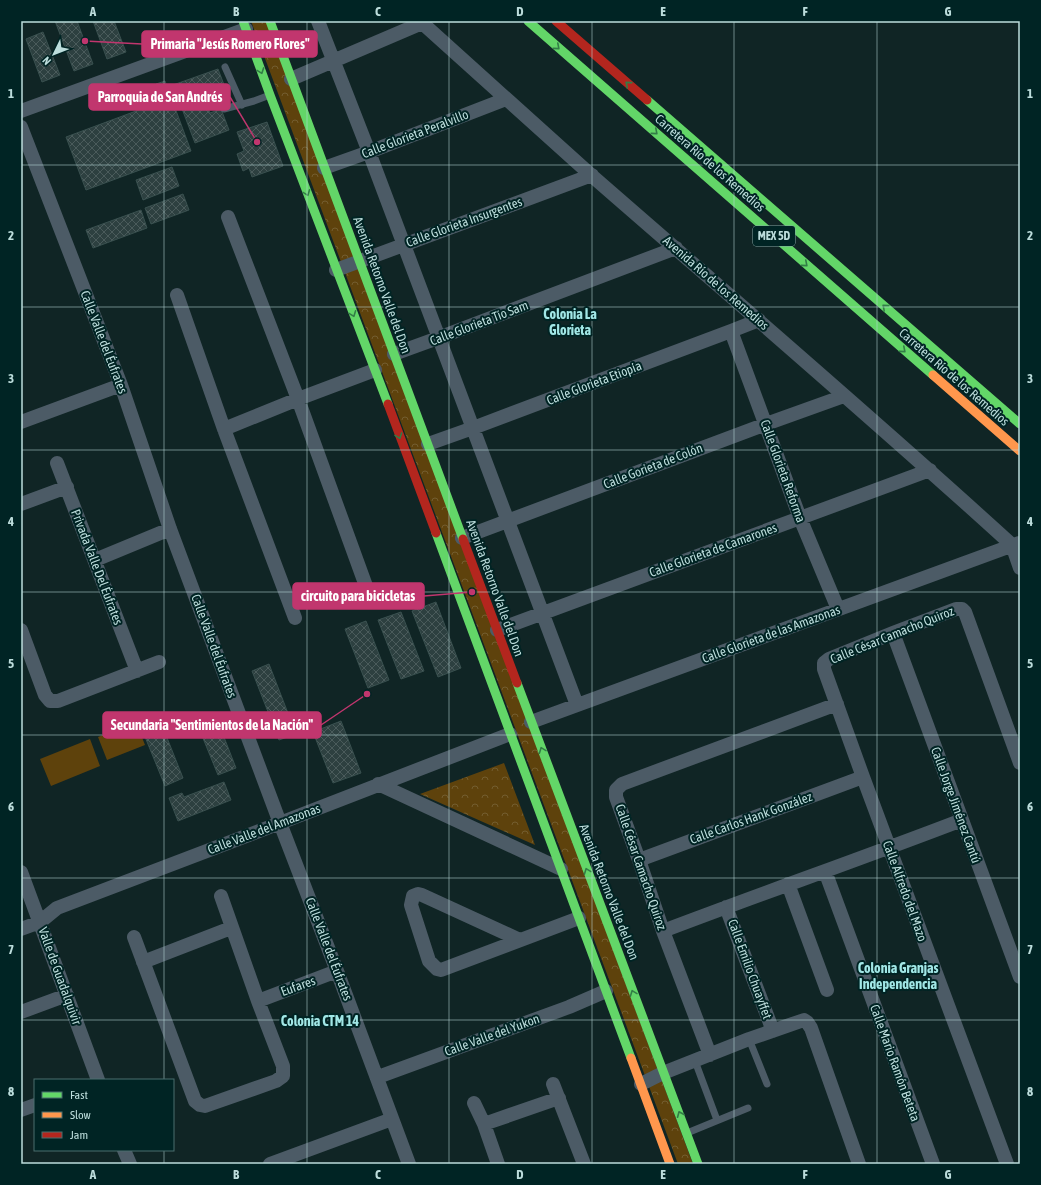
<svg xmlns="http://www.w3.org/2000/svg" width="1041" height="1185" viewBox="0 0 1041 1185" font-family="'Asap Condensed',sans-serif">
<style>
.grass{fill:#5e420c}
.park{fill:url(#park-crowns)}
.building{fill:url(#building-cross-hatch);stroke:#39504f}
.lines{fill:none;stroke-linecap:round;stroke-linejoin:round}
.lane{stroke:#4c5b66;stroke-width:7}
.street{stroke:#4c5b66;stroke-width:14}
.fast{stroke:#63d668;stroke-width:9}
.slow{stroke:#ff974d;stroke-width:9}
.jam{stroke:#b3261e;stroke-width:9}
.oneway{stroke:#327d46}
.grid{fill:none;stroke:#bcdddc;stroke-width:1;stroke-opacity:0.55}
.labels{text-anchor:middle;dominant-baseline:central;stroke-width:4;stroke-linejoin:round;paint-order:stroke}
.shield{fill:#002424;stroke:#84a6a5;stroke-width:1}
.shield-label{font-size:12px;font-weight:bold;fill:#bcdddc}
.street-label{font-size:13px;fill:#bcdddc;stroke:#002424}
.neighbourhood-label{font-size:14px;font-weight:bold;fill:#a1e7e6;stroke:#002424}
.leader{fill:none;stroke:#c1366e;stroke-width:1.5}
.callout-dot{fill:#c1366e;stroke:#002424;stroke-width:1.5}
.callout{fill:#c1366e;stroke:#c1366e;stroke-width:1.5}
.callout-label{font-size:14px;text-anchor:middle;font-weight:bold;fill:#fff}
.neatline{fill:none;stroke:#bcdddc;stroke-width:1.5}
.grid-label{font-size:13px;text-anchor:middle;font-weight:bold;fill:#bcdddc}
</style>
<defs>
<pattern id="park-crowns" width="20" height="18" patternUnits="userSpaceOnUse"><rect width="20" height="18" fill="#5e420c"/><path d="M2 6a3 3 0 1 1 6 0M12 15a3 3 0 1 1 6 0" fill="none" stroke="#735d2f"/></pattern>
<pattern id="building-cross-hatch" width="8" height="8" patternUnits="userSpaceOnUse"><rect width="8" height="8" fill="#2d4040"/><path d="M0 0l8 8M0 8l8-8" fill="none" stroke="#4a5b5b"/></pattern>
</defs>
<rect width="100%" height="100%" fill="#102525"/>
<path class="grass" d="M136,722l9,23 -38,15 -9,-23z
M90,739l10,27 -49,20 -11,-27z"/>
<path class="park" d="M251,21h16l426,1143h-15z
M504,763l31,82 -115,-51z"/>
<path class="building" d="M55,21h22l16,43 -19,7z
M93,21h21l12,31 -19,7z
M43,32l17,43 -18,7 -16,-43z
M218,69l8,21 -22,8 6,15 11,-4 8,21 -34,13 -22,-58z
M165,81l26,70 -105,39 -20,-53 97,-36 -7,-17z
M267,122l16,44 -31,11 -3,-9 -6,3 -6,-17 7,-3 -7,-19z
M172,167l7,19 -36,14 -7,-20z
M183,194l6,16 -38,14 -6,-16z
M141,210l6,18 -54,20 -7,-18z
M436,602l25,66 -23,9 -26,-66z
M401,612l23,59 -23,8 -23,-59z
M366,621l23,59 -21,8 -23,-59z
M269,664l27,70 -17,6 -27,-69z
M215,714l21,54 -18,7 -22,-54z
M158,715l25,63 -18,8 -26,-64z
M341,721l20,52 -28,10 -20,-51z
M224,782l7,18 -53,21 -9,-23 13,-5 2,4z"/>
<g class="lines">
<path class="lane" d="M225,67l17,38
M224,109l30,-8 16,-6
M749,1039l18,45
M695,1061l22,59
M687,1133l61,-25"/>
<path class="street" d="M318,21l51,131 208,553
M420,21c57,51 114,103 171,154 141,123 283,244 421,370l8,6
M291,79l131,-56
M21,111l225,-82
M21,127l100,258 49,144 110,294 57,148 72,193
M324,168l45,-16 137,-53
M228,217l70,182 72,198
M336,270l256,-95
M177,295l47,134 71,189
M731,331l69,187 38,91
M394,354l44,-16 238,-90
M21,422l100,-37
M224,429l74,-30 77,-29
M428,444l45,-16 258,-97 28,-11
M57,463l80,208
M21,504l46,-17
M462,538l304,-114 78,-28
M1012,545l8,23
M95,560l75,-31
M21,630l24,65 5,6h8l101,-39
M497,630l433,-160
M893,633l127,344
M531,722l488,-179
M378,784l183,85
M639,860l224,-83
M825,871l108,293
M21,872l77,208
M788,884l39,106
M726,907l47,124
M21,929l19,-7 17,-14 223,-85 230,-89
M663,931c100,-38 200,-73 299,-111
M134,937l61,164 5,4 5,1 71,-25 7,-5v-10l-25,-65 -37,-105
M520,940l-98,-45 -4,-1 -5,2 -2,9 18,56 8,8 4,1 138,-52
M143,962l88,-34
M258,1001l79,-30
M21,1012l46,-17
M710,1055l-47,-124 -24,-71 -23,-63v-7l6,-6 215,-80
M378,1077l191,-70 37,-16
M553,1084l31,80
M641,1084l22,-11 86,-34 55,-19 3,2 4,6 48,136
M474,1103l10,21 14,40
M21,1110l14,-5
M484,1124l75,-26
M124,1150l6,14
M270,1164l122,-45
M1007,1164l-144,-387 -39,-108v-6l5,-4 64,-26 63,-24h6l3,3 55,151"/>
<path class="fast" d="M243,21l27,74 118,309
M270,21l193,518
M528,21l405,354
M647,100l373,324
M436,533l195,525
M517,683l181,481"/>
<path class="slow" d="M933,375l87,76
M631,1058l39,106"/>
<path class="jam" d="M556,21l91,79
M388,404l48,129
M463,539l54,144"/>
</g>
<defs><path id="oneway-chevron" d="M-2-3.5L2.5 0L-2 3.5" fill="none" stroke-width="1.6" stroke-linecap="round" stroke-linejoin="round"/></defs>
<g class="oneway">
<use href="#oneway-chevron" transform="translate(557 47) rotate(41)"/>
<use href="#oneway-chevron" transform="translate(261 71) rotate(70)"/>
<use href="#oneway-chevron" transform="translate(628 84) rotate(-139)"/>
<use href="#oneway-chevron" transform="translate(655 132) rotate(41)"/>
<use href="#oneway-chevron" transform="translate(307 193) rotate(69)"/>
<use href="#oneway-chevron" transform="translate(805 264) rotate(41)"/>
<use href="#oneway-chevron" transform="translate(885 307) rotate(-139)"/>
<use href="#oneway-chevron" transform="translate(353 314) rotate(69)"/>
<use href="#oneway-chevron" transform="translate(903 350) rotate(41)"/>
<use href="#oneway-chevron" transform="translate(399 436) rotate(70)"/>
<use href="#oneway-chevron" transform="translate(542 750) rotate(-111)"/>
<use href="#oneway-chevron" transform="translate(587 871) rotate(-111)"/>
<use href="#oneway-chevron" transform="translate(633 993) rotate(-111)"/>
<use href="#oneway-chevron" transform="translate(680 1114) rotate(-113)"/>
</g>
<path class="grid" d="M164,21v1059M307,21v1143M449,21v1143M592,21v1143M734,21v1143M877,21v1143M21,165h999M21,307h999M21,450h999M21,592h999M21,735h999M21,878h999M21,1020h999M164,1150v14"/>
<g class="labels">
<rect class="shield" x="753" y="226" width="42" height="20" rx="3"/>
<g class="shield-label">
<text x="774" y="236">MEX 5D</text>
</g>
<g class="street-label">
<text transform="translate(415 134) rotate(-21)">Calle Glorieta Peralvillo</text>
<text transform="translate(710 163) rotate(41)">Carretera Río de los Remedios</text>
<text transform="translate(464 222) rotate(-20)">Calle Glorieta Insurgentes</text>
<text transform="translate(716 283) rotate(41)">Avenida Río de los Remedios</text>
<text transform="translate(382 285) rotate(70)">Avenida Retorno Valle del Don</text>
<text transform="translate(479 323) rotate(-21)">Calle Glorieta Tío Sam</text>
<text transform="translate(104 342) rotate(69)">Calle Valle del Éufrates</text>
<text transform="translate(954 377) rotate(41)">Carretera Río de los Remedios</text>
<text transform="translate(594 383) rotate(-21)">Calle Glorieta Etiopía</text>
<text transform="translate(653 466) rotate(-21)">Calle Gorieta de Colón</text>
<text transform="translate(783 471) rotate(70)">Calle Glorieta Reforma</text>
<text transform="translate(713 550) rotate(-20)">Calle Glorieta de Camarones</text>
<text transform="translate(97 567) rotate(69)">Privada Valle Del Éufrates</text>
<text transform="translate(495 588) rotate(70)">Avenida Retorno Valle del Don</text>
<text transform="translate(771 634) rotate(-20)">Calle Glorieta de las Amazonas</text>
<text transform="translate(892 635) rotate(-22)">Calle César Camacho Quiroz</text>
<text transform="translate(214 646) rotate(70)">Calle Valle del Éufrates</text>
<text transform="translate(956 805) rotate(70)">Calle Jorge Jiménez Cantú</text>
<text transform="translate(751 818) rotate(-20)">Calle Carlos Hank González</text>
<text transform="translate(264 829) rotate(-21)">Calle Valle del Amazonas</text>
<text transform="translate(641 867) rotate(71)">Calle César Camacho Quiroz</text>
<text transform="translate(905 891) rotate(70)">Calle Alfredo del Mazo</text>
<text transform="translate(609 892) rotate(69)">Avenida Retorno Valle del Don</text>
<text transform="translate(329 949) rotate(69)">Calle Valle del Éufrates</text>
<text transform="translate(750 969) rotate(70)">Calle Emilio Chuayffet</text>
<text transform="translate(60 976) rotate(70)">Valle de Guadalquivir</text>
<text transform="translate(298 986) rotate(-20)">Eufares</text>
<text transform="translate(492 1035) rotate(-20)">Calle Valle del Yukon</text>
<text transform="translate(895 1063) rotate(70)">Calle Mario Ramón Beteta</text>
</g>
<g class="neighbourhood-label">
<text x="570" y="314">Colonia La<tspan x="570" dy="16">Glorieta</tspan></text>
<text x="898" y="968">Colonia Granjas<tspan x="898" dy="16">Independencia</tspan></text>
<text x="320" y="1021">Colonia CTM 14</text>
</g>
</g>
<path class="leader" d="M85 41L142 44M257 142L230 97M472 592L424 596M367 694L321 725"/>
<g class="callout-dot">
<circle cx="85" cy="41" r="4"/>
<circle cx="257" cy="142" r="4"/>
<circle cx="472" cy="592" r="4"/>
<circle cx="367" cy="694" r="4"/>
</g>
<g class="callout">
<rect x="142" y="31" width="175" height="26" rx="4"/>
<rect x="89" y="84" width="141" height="26" rx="4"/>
<rect x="293" y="583" width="131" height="26" rx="4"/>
<rect x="103" y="712" width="218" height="26" rx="4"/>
</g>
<g class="callout-label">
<text x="230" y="49">Primaria "Jesús Romero Flores"</text>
<text x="160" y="102">Parroquia de San Andrés</text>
<text x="358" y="601">circuito para bicicletas</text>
<text x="212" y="730">Secundaria "Sentimientos de la Nación"</text>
</g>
<rect width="1041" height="1185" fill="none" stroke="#002424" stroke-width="44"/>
<rect x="34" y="1079" width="140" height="72" fill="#002424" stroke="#4b6e6e"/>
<rect x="42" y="1092" width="20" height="6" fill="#63d668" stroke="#4b6e6e"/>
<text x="70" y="1099" font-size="12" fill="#bcdddc">Fast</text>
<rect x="42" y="1112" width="20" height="6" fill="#ff974d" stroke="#4b6e6e"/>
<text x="70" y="1119" font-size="12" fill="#bcdddc">Slow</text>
<rect x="42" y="1132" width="20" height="6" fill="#b3261e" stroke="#4b6e6e"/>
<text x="70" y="1139" font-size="12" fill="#bcdddc">Jam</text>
<g transform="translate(54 54) rotate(227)" stroke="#002424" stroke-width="3" paint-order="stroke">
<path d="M0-3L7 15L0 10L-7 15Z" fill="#bcdddc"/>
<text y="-6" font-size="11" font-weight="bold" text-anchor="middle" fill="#bcdddc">N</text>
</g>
<rect x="22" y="22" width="997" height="1141" class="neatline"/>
<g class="grid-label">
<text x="93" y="16">A</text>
<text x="236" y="16">B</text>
<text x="378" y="16">C</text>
<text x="520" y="16">D</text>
<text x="663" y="16">E</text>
<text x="805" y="16">F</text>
<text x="948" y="16">G</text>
<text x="11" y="98">1</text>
<text x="1030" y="98">1</text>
<text x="11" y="240">2</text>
<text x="1030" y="240">2</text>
<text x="11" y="383">3</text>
<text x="1030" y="383">3</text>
<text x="11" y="526">4</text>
<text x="1030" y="526">4</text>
<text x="11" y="668">5</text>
<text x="1030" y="668">5</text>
<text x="11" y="811">6</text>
<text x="1030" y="811">6</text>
<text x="11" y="954">7</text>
<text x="1030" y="954">7</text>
<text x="11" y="1096">8</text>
<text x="1030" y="1096">8</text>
<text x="93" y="1179">A</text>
<text x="236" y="1179">B</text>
<text x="378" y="1179">C</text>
<text x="520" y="1179">D</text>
<text x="663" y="1179">E</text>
<text x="805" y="1179">F</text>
<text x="948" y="1179">G</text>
</g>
</svg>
